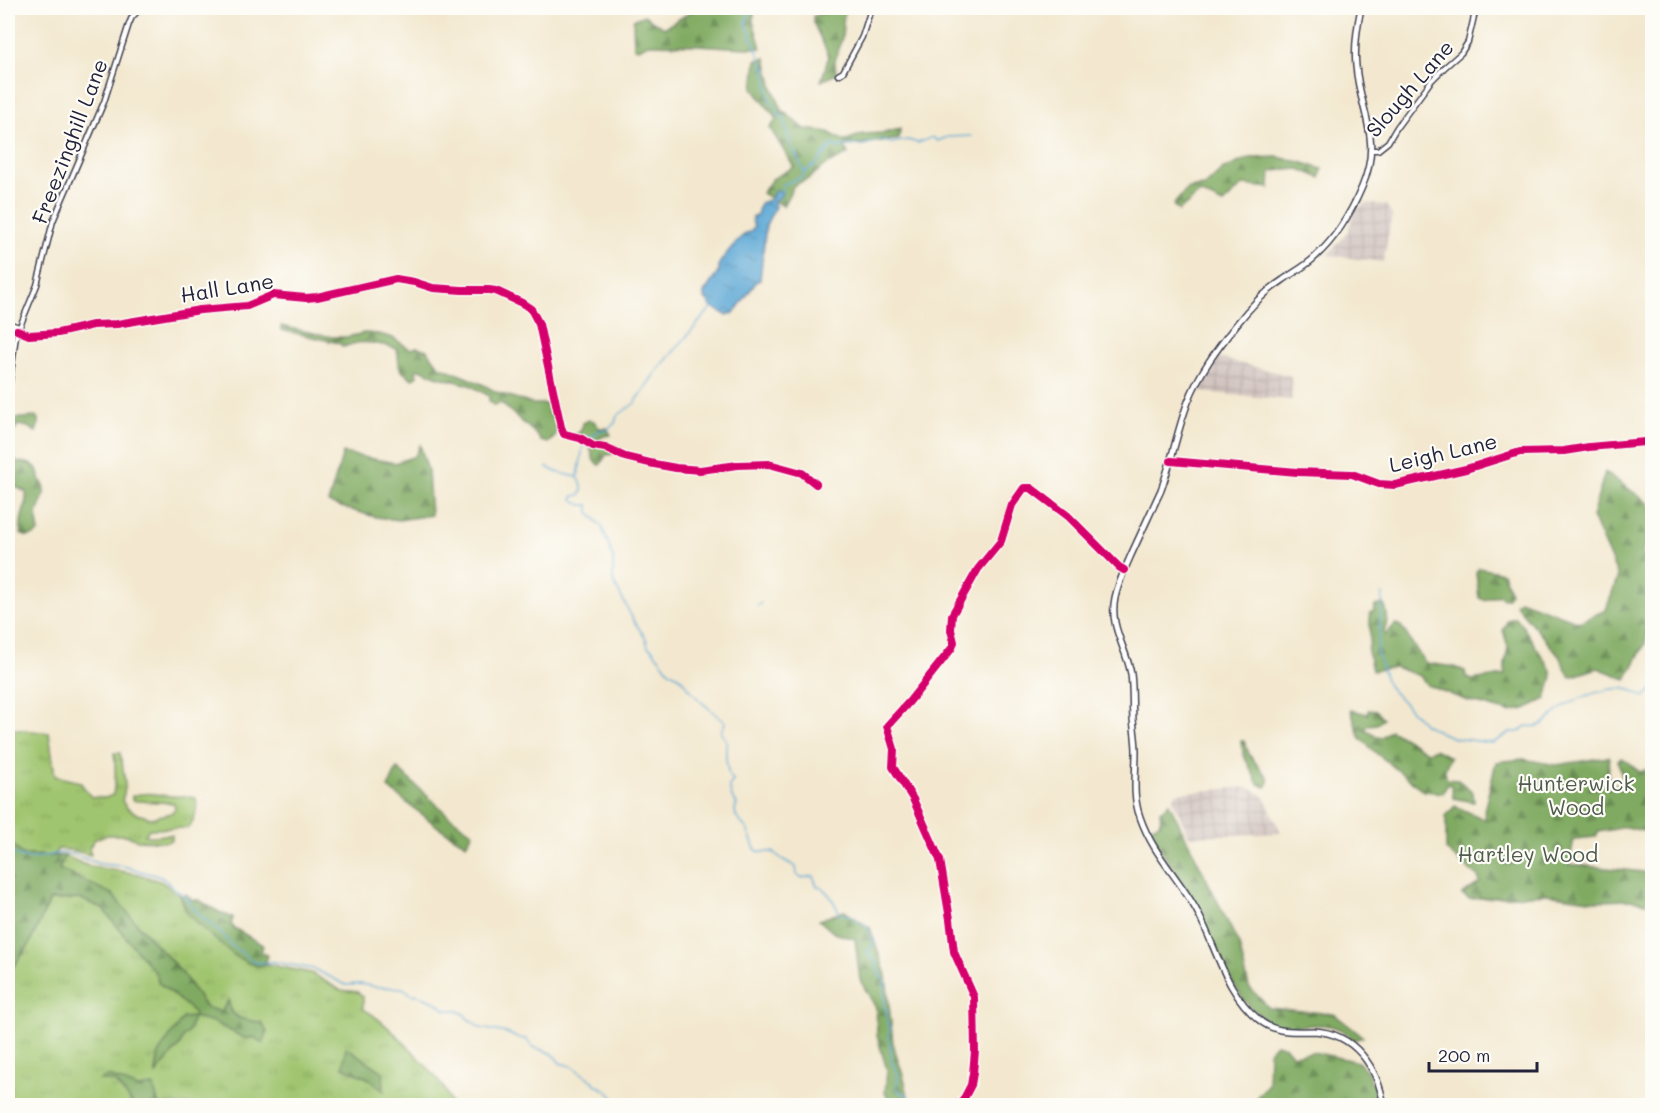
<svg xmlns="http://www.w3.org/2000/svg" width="1660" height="1113" viewBox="0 0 1660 1113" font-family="Mali,sans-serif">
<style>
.industrial{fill:url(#industrial-grid)}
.grass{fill:url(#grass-tufts);stroke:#617455;stroke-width:1.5;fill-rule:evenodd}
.forest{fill:url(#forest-firs);stroke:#51664e;stroke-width:1.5}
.water{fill:url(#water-ripples);stroke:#406588;stroke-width:1.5}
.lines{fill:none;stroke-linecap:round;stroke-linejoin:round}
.stream{stroke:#5da8d5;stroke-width:1.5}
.minor-casing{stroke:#414051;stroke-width:7}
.highway-casing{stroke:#414051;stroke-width:8}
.minor{stroke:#fff;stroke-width:4}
.highway{stroke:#fff;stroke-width:5}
.cycleway-casing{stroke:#fdfcf7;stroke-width:11}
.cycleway{stroke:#d6006c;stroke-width:8}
.labels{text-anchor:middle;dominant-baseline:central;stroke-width:4.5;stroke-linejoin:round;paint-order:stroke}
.street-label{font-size:21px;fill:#22223b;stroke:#fdfcf7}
.park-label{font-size:21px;fill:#4e5b4d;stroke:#fdfcf7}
</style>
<defs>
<pattern id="industrial-grid" width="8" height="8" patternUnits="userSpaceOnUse" patternTransform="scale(1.5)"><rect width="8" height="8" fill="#cfc0bb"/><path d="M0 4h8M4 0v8" fill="none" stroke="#b1a5a2"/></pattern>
<pattern id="grass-tufts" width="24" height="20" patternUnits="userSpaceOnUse" patternTransform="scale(1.5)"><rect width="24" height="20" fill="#a0c56f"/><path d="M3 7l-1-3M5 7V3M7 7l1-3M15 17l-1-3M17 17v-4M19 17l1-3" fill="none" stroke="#8aa961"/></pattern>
<pattern id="forest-firs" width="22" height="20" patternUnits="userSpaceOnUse" patternTransform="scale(1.5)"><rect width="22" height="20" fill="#80aa62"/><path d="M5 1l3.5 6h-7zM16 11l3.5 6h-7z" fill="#688a52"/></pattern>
<pattern id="water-ripples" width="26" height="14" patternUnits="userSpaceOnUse" patternTransform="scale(1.5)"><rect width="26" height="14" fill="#5da8d5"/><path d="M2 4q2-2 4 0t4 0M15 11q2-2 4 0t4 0" fill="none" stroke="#4c88ae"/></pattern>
</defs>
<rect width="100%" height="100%" fill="#fdfcf7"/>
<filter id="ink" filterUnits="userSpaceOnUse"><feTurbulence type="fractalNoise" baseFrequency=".0167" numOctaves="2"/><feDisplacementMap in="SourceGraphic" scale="12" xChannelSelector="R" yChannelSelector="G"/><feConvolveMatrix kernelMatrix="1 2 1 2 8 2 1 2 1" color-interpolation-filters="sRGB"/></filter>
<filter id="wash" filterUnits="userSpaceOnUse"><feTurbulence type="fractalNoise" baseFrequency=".008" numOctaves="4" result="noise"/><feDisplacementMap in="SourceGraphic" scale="24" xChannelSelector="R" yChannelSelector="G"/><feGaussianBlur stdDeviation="1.35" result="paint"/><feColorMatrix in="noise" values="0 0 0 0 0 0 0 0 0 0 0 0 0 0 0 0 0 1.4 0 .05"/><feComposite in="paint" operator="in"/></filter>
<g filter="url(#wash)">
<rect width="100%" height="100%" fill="#f3e8cf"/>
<path class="industrial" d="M1366,203l20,2 6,10 -9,47 -56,-7 21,-23 6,-20z
M1219,358l72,18 1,24 -93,-8z
M1248,787l16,9 17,37 -92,3 -16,-36 3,-7z"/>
<path class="grass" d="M13,729l36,4 6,43 25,6 11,15 14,1 8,-3c3,-15 3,-27 1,-42h6c3,17 8,32 2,48l5,7 10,6 14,4 20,-5 4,-4 -1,-6 -36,-2 -6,-1v-4c15,-5 25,-1 39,0 10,1 16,-1 25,2 2,10 -1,23 -8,30l-39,1 -4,6c8,3 18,-1 27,0v4l-5,3 -30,-2 -11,-5h-19l-12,4 -6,9 2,7 -21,-5 -12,-1 -5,7 -31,-1 -14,-15v-110z
M65,856l23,10 50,8 24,8 18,13 8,19 15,15 55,37 8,-2 45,9 29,17 18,2 5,5v12c21,10 67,59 81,79 3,5 5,12 7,17h-292l-6,-19 -15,3 -27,-12 23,28h-126v-131l20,-27 22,-47 31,-1 22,10 54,66 1,7 37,31 -2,4 21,5 32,17 8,-2 9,7 -1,-21c-17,-4 -29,-1 -34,-22l-7,11 -16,-5 -22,-33 -45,-49 -26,-31 -53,-25zM188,1033l-5,4 -3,8 -24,27 3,-20zM346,1047l37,25v18l-15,-12 -25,-11z"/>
<path class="forest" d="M697,8h58l-2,13 8,27h-18l-45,-3 -50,-1 -9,5 -5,-1 -1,-28 11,-5 20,13z
M831,8h15l-2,4 -2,26 -7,22 1,14 -15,7 8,-25 -16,-34v-6l12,-4z
M766,58l6,27 10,25 23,19 23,3 16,9 19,-7 21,-1 16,-4 -1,10 -54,7 3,8 -22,11 -18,14 -14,6 -11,21 -21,-13 10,-14 22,-12 -24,-39 7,-9 -24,-30 3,-29z
M1277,157l23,5 22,7 -2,9 -21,-9 -28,2 -1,17 -27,-3 -20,19 -23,-11 -21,18 -6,-6 15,-17 17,-2 17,-16 27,-12z
M281,326l51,11h15l17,-4 15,1 14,4 17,11 7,-2 10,3 12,16 43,18 14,8 37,12h21c5,16 9,29 -6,39l-7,-2 -4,-6 -36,-32 -4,2h-4l-4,-4v-5c-7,-4 -14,-9 -22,-12 -15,-4 -32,-6 -46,-15l-5,1 1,6 -4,3c-19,-12 -12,-11 -16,-30 -11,-4 -33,-9 -44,-5 -4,1 -6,2 -10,3l-4,-4 -58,-13z
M37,417l2,6 -3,9 -8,-5 -10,-2c-8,9 -8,28 -1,37 14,1 22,2 22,17 14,12 -1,23 -2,37 0,5 1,11 2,16 -7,5 -11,6 -18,2 -3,-16 7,-28 5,-42l-18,-9v-64z
M589,420l5,1 5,7h8l4,7 -7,1 -7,4 1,3 14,3v8l-6,1 -5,9 -2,1 -5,-4 -4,-14 -15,-9v-3c6,-3 7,-6 8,-12z
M420,445l8,26 3,44 -32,5 -24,-3 -47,-14 15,-50 52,10 20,-7z
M1605,472l45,32 2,11v19l-10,17 10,24v29l-7,40 -19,35 -28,-11 -28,9 -11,-21 -44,-52 5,-4 59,22 27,-12 12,-34 -26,-59z
M1479,568l24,5 7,19 -2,6h-6l-2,-3 -16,5 -5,-2 -3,-26z
M1383,604c7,10 4,18 1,29l1,2 11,-11 5,2 24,37 30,4 10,4 1,6 6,3 33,-5v-11l3,-17 -5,-17 5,-10 7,-2 5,4 31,48 1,6 -6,23 -21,10 -16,3 -44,-12 -25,-10 -13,-5 -7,-9 -26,-9 -22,4 -4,-20 2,-11v-27l4,-2 1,-5z
M1351,710l17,4v-4l9,1 6,8 -6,5 -9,1 -3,4 15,9 11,-8 36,22 8,-3 15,8 -5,12 1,10 12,1 15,12 1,10 -21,-4 -1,-10 -2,-4 -3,1 -4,8 -19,-2 -48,-38 -16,-15z
M1241,741h3l6,15 18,22v6l-2,3 -8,-3 -15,-30 1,-3 -3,-8z
M1651,748h1v75l-10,8 -15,-4 -29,5 -2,5 -22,2 -5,25 83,9v31l-22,-4 -34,1 -49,-7 -78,5 -7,-4 17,-12v-5l-33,-28v-34l9,-10 31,14 -2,-9 12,-49 27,-3 33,6 53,-8 -1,32 15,-8 -5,-21 4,-2 18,14 10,-4z
M397,768l51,47 25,18 -7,11 -28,-17 -50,-39z
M1169,803l70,142 10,42 20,21 65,6 29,23 -9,3c-5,-4 -10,-9 -15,-11 -23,-11 -49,5 -72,-8 -37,-21 -56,-88 -76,-124 -13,-24 -29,-42 -41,-67l4,-4 7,-3 -1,-12 6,-4z
M8,840l14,15 43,1 -6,13 53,25 26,31 45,49 22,33 16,5 8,-12 1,11 8,7 24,5 5,9 -4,12 -9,-7 -8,2 -32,-17 -21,-5 -5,16 -5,4 -3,8 -24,29 3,-22 24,-34 9,-1 3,-4 -37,-31 -1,-7 -54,-66 -22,-10 -31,1 -22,47 -20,27z
M186,894l6,6h7l18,11 16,7 -2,6 3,4 29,17 -2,8 6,2 -1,9 -8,2 -10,-3 -13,-7 -32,-27 -15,-15 -8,-19z
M844,911l26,17 16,47 7,69 12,38 5,23h-19l1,-3 -7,-9 2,-23 -10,-34 -1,-28 -16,-28 -5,-41 -21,-6 -15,-13z
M1276,1044l10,3 7,8 20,-3 45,10 9,9 6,14 6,20h-129l18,-21 1,-33z
M346,1047l37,25 1,19 -16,-13 -25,-11z
M106,1076l5,1 27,11 15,-2 6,19h-25l-19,-23 -15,-2z"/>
<path class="water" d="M775,190l7,2 -2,5 -6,4 1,6 -9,18 -6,55 -3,1 -23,32 -8,2 -14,-8 -8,-9v-5l15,-22v-7c7,-10 21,-30 32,-33l3,-5 -2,-5 1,-5 4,-1 3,-12 11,-4z"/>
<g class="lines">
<path class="stream" d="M750,8l-4,15 18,45 3,1 -2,2 5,30 5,5 4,10h4l7,27 13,27
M782,192v-7l19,-8 3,-3 -1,-4 4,2 4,-6 3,1 18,-22h3l3,4 3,-3c6,1 14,-2 20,0l20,-6 11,3 16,-3 10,3 15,-6 4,4 11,-4 24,-1
M712,307l-56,65 -21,31 -18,13 -2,7 -9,8 -8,-1 -3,6h-6l-5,4 -6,37 4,8v7l-2,3 -6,1 -2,3 9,6h8v7l13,15 11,30v24l21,40 12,18 2,8 4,2 18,23 9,4 20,24 25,21 1,2 -4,9c9,13 4,10 5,24 0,6 2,14 3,20l4,3v2l-4,5 3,12 5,6 -2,5 1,8 11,12 8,20 5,3h13l9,7 14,8 1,8 4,3 12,-2 4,10c13,5 17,17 23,28 4,1 9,0 13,2 6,4 7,9 14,11l4,8 -1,4 4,2v4l-6,5 -1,3 9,9 4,15 4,1 1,15 -1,14 3,4v11l3,5 -1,12 1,4 2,20 6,10 -1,15 2,4 8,2 -2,8 1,4
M547,467l9,5 21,5
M1383,594l-6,58 11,34 36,38 20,10 10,4 39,5 17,-11h9l7,-6c21,3 21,-8 36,-18 13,-10 48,-22 64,-19 7,1 12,4 18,8l8,-7
M757,606l4,-3
M8,853l21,6 32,-6 11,1 28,10 23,2 35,10 6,3 23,20 10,13 27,24 7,9 22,16 5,2 17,-1 39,7 32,16 15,-1 15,3 27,1 10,7 3,-1 23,10 6,6h12l7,4 4,5 5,3 7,6 27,5 10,5 9,1 7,8 20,7 7,9 11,3 22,15 3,4 10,5 16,16"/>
</g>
</g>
<g filter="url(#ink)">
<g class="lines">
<g class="minor-casing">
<path id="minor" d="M838,75l5,-3 19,-35 8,-25 4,-4
M1372,150h6l10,-8 9,-15 34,-46 13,-13 17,-15 7,-11 8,-34
M8,323l11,4
M17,330l12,5 29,-2 35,-8 24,-1 83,-14 47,-4 26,-11 33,3 11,-1 79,-18 18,3 19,6 29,2h27l7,1 26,12 9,6 8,15 22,103
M8,394l8,-58 21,-51 16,-64 51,-119 25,-78 3,-7 9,-9
M1171,461l126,11 55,2 27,10 16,1 71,-16 54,-17 44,-1 25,-4 56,-5 7,1
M960,1106l11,-21 2,-12 2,-22 -1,-54 -20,-45 -4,-33 -10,-59 -27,-61 -20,-32 1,-18 -7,-23 22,-24 43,-54 2,-6 -3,-12 1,-15 26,-46 23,-28 11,-36 12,-17h7l37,28 51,51 5,3"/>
</g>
<g class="highway-casing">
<path id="highway" d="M1361,8c-4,19 -7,38 -5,58 4,47 27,72 6,121 -11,26 -26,51 -47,70 -9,9 -21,15 -32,23 -19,12 -33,27 -47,45 -19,24 -37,48 -48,77 -11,29 -16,59 -27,88 -10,22 -20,43 -30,65 -6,14 -13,28 -16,43 -6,28 11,49 16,76 2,15 1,30 2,45 1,11 3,22 3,33 0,23 -4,43 4,65 12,35 36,58 54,89 22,37 29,84 64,113 17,15 35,12 56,12 41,2 64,37 70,75"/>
</g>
<use href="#minor" class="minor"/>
<use href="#highway" class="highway"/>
<g class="cycleway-casing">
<path id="cycleway" d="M17,330l12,5 29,-2 35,-8 24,-1 83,-14 47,-4 26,-11 33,3 11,-1 79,-18 18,3 19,6 29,2h27l7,1 26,12 9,6 8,15 22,103 3,7 16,4 13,8 12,2 20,9 29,7 22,4 24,2 38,-5 31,-1 33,9 14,11
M1171,461l126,11 55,2 27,10 16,1 71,-16 54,-17 44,-1 25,-4 56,-5 7,1
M960,1106l11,-21 2,-12 2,-22 -1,-54 -20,-45 -4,-33 -10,-59 -27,-61 -20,-32 1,-18 -7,-23 22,-24 43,-54 2,-6 -3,-12 1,-15 26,-46 23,-28 11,-36 12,-17h7l37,28 51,51 5,3"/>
</g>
<use href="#cycleway" class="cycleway"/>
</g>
</g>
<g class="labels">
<g class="street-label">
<text transform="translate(1409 88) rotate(-49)">Slough Lane</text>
<text transform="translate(69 141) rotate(-69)">Freezinghill Lane</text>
<text transform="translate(227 287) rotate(-9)">Hall Lane</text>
<text transform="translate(1443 452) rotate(-13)">Leigh Lane</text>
</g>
<g class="park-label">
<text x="1576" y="782">Hunterwick<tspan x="1576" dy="24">Wood</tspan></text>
<text x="1528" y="853">Hartley Wood</text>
</g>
</g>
<rect width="1660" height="1113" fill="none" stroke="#fdfcf7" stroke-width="30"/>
<path d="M1429 1062v9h108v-9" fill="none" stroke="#22223b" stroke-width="3"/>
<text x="1438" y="1062" font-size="18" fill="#22223b" stroke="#fdfcf7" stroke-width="4.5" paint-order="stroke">200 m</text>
</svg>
